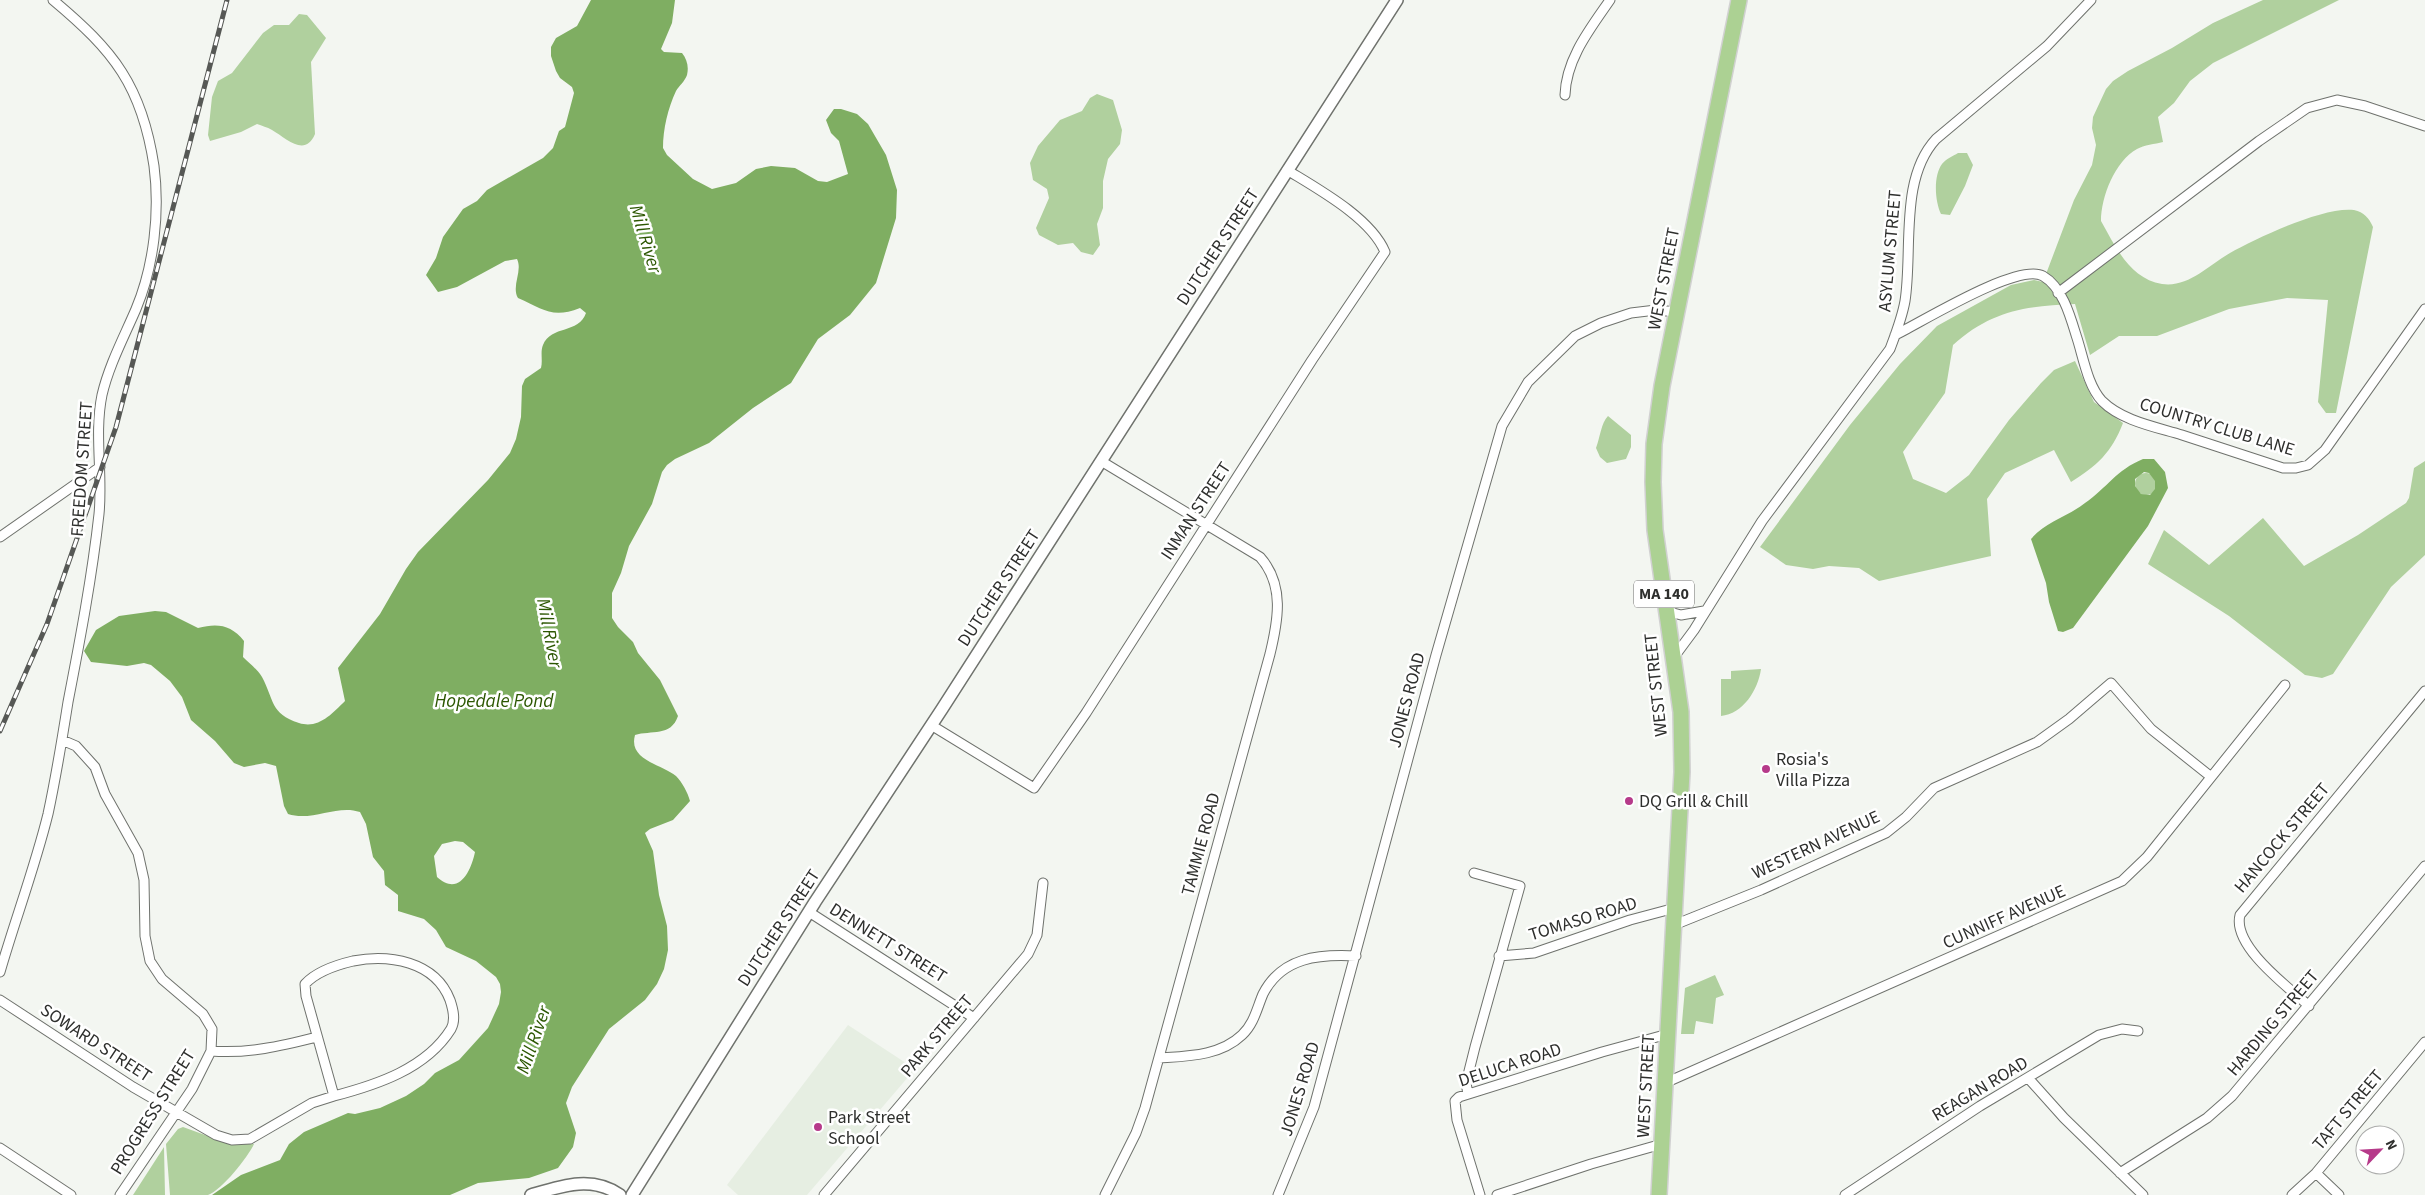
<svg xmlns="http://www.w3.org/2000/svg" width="2425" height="1195" viewBox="0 0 2425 1195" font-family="'Source Sans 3',sans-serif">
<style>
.built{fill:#e6eee2}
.green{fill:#b0d09e}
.water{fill:#7fae62;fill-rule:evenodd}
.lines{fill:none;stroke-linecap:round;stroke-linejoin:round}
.minor-casing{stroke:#6f726d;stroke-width:11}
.tertiary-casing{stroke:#6f726d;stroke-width:14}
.primary-casing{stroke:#d1d1d1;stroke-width:18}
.minor{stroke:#fff;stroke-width:9}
.tertiary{stroke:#fff;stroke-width:11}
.primary{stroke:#acd193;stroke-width:15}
.rail-casing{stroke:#565855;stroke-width:5}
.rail{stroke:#fff;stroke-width:3;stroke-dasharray:9;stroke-linecap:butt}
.poi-dot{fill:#b63a8a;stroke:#fff;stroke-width:2}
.labels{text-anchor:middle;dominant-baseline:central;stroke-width:5;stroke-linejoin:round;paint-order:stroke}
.shield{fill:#fff;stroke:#6d6d6c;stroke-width:1}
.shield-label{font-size:16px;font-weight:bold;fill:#2e2f2d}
.street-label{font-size:18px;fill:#2e2f2d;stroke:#fff}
.poi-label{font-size:18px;fill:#2e2f2d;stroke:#fff;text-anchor:start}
.water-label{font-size:19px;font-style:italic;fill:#2c5702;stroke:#fff}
</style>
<rect width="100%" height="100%" fill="#f3f6f1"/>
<path class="built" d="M848,1025l67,44 -108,126h-69l-11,-10z"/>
<path class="green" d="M2263,0h76l-126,63 -23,18 -16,22 -16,14 5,25c-8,2 -19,3 -26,7 -22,12 -36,48 -36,72 14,25 29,58 61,63 26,4 47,-19 68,-31 27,-15 94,-47 124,-43 10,2 15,8 19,17l-37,186h-10l-8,-11 10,-102 -41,-2 -58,11 -72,27h-38l-29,19 -15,-51c-50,2 -84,7 -122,41l-8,48 -42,59 10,27 33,14 23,-18 40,-55 32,-37 13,-13 21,-9 19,41 29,21c-11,29 -26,43 -52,59l-17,-32 -49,23 -18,26 4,57 -112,25 -20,-13 -30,-2 -16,3 -27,-4 -26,-18 90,-122 50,-61 37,-38 74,-41 23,-5 9,2 31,-82 18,-35 4,-20 -4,-17 1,-11 13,-28 7,-8 15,-10 44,-23 41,-25z
M299,14l8,1 19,23 -15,24 4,72c-10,24 -29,4 -43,-4 -5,-3 -10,-4 -15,-6l-16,8 -31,9 -2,-6 4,-38 6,-16 14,-8 31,-40 11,-8h15z
M1097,94l16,6 9,30 -2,14 -12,15 -5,22v27l-6,16 3,21 -7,10 -12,-3 -8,-9 -15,2 -19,-10 -3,-7 13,-30 -2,-9 -14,-9 -3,-17 8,-17 22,-26 22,-9 8,-13z
M1958,153h9l6,12 -8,21 -15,29 -9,-1c-6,-12 -8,-38 1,-50 4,-5 11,-8 16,-11z
M1608,416l23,19v12l-5,12 -19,4 -7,-6 -4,-9c4,-10 5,-25 12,-32z
M2425,461v94l-34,32 -58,87 -11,4 -17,-3 -76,-59 -81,-52 16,-34 45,35 54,-47 41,48 54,-31 48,-32 3,-5 5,-30z
M2135 484a11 11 0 1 1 22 0a11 11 0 1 1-22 0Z
M1761,669c-3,21 -18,45 -40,47v-37h10v-8z
M1715,975l9,20 -8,3 -3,26 -17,-3 -2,13h-13l4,-46z
M183,1127l44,16 27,1c-6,13 -32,46 -46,51 -8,0 -29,0 -38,0l-4,-51 12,-15z
M164,1147l1,48h-32z"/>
<path class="water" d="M591,0h84l-3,23 -11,26 3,3 18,1c5,6 7,14 5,22 -2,6 -8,11 -11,16 -8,17 -13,38 -13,57l4,7 26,24 19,10 24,-6 20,-14 15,-3 24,2 23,13 9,1 21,-8 -9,-33 -8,-8 -5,-13 8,-11h7l16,5 11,10 18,31 11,35 -1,28 -20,65 -26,32 -32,24 -27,44 -38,25 -44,35 -34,16 -8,6 -5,7 -10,32 -23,42 -8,27 -9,20v25l6,9 15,15 5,11 22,27 18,36c-7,21 -27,14 -43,19 -7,25 26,29 41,41 6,6 12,17 14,25l-17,19 -23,9 -5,4 8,18 6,44 8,31 1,24 -4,19 -7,15 -12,16 -36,29 -37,58 -6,16 10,30 -3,14 -15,21 -29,10 -51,5 -28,12h-238l29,-20 39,-15 9,-16 15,-12 44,-19 7,1 25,-6 26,-12 18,-12 11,-11 24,-13 29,-32 11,-24 2,-12 -1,-8 -4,-7 -20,-16 -30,-14 -10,-17 -12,-11 -26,-8v-16l-13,-10 -1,-14 -11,-14 -7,-33 -6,-12c-23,-8 -48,10 -72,2l-4,-8 -8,-40 -11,-3 -21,4 -10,-4 -19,-22 -24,-21 -9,-23 -12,-16 -19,-16 -7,-2 -17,3 -36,-4 -7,-11 12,-21 23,-14 36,-5 11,1 32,16c20,-5 33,-3 46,13l-1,16c6,6 14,12 19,20 12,22 8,37 37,46 19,6 32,-8 46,-22l-7,-33 42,-54 26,-45 12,-17 70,-72 22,-27 6,-14 5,-22 1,-31 3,-7 16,-11c2,-8 -1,-16 2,-23 8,-20 36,-11 43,-32l-6,-5c-28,11 -37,1 -62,-10 -7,-12 5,-27 -1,-39l-12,2 -48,26 -19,5 -12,-17 10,-17 7,-21 20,-28 14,-8 10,-11 56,-32 10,-10 6,-17 6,-4 9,-34 -2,-6 -12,-9 -4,-7 -5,-15v-9l5,-9 21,-12zM455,841l8,1 12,10c-4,19 -16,45 -38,25l-3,-21 8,-12z
M2143,459h11l11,13 3,16 -20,38 -75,102 -10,4 -5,-1 -9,-29 -3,-19 -15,-44c14,-17 36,-22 54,-36 22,-15 31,-33 58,-44zM2144,472l5,1 6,8v8l-5,6 -9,-1 -6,-8v-7z"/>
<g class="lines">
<g class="minor-casing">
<path id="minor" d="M1565,95c1,-36 25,-66 45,-95
M2058,293l201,-152 48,-33 30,-8 28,6 60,20
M1895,335c27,-13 123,-73 148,-59 19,11 27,39 33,59 7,20 11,50 26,66 20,20 54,26 80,34 33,11 67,22 101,33h13l12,-3 17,-15 100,-141
M1101,461l159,96c25,28 18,64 10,97l-125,454 -9,25 -31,62
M0,537l100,-70
M1666,611l15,4 23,-4
M1674,657l20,-27 68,-109 128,-172c6,-16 12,-31 15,-48 8,-51 -6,-122 31,-162l111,-93 44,-46
M931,725l103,63 52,-75 226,-353 73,-108c-14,-34 -67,-63 -98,-82
M62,740l14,6 19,21 10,27 33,59 6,27 1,56 5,25 12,18 41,35 9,15 -1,22 -19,38 -72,106
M809,912l165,106
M1674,925l87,-35 125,-57 20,-16 28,-29 103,-46 32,-23 42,-36 40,46 59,47
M1499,956l35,-3 96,-33 45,-12
M0,972c15,-52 35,-105 48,-158 8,-37 14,-74 20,-112 12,-62 24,-125 31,-188 4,-39 -5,-80 3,-119 7,-30 22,-58 34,-86 18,-43 24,-97 18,-143 -12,-80 -40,-115 -101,-166
M0,1000l133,87 83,48 16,5 18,-1 62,-36 22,-7 -28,-100 -1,-12c12,-13 31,-19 48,-23 36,-7 82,0 97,39 3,9 6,20 1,29 -25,40 -75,56 -117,67
M2309,1006c-21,-19 -77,-60 -69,-91l185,-224
M211,1051c37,3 70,-5 106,-14
M1159,1058c29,-2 61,-2 83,-23 12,-11 15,-27 21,-41 19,-37 56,-40 93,-38
M2029,1079l35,39 79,77
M1665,1083l457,-202 25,-24 138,-172
M1468,1094l-2,-11 9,-36 45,-161 -46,-13
M0,1148l71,47
M2120,1173l87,-55 25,-22 193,-230
M2316,1173l23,22
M824,1195l204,-241 9,-19 6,-52
M1278,1195l36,-88 122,-452 66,-229 26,-44 47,-46 26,-13 30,-10 25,-3 21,2
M1480,1195l-23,-75 -2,-19 4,-4 143,-45 66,-18
M1497,1195l94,-31 71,-20
M1845,1195l135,-89 119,-71 23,-6 16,2
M2292,1195l24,-22 109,-131"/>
</g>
<g class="tertiary-casing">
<path id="tertiary" d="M531,1195c30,-9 61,-20 89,0
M632,1195l183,-293 127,-193 455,-709"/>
</g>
<g class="primary-casing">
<path id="primary" d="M1659,1195l23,-423 -1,-60 -26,-182 -2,-48 1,-38 8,-58 77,-386"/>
</g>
<use href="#minor" class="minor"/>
<use href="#tertiary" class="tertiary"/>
<use href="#primary" class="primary"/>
<g class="rail-casing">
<path id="rail" d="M0,731l47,-107 69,-197 111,-427"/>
</g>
<use href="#rail" class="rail"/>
</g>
<g class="poi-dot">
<circle cx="1766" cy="769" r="5"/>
<circle cx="1629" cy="801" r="5"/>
<circle cx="818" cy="1127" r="5"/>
</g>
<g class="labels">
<rect class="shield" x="1634" y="580.5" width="60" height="27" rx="4"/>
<g class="shield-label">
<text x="1664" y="594">MA 140</text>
</g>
<g class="street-label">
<text transform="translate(1218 247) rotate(-57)">DUTCHER STREET</text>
<text transform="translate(1890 251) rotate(-85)">ASYLUM STREET</text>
<text transform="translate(1664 279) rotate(-79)">WEST STREET</text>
<text transform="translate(2217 427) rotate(17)">COUNTRY CLUB LANE</text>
<text transform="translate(82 469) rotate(-86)">FREEDOM STREET</text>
<text transform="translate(1196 511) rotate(-57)">INMAN STREET</text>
<text transform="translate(999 588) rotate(-57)">DUTCHER STREET</text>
<text transform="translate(1656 685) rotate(-96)">WEST STREET</text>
<text transform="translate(1407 700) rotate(-75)">JONES ROAD</text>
<text transform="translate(2282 838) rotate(-50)">HANCOCK STREET</text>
<text transform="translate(1201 844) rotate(-75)">TAMMIE ROAD</text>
<text transform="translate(1816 845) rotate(-25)">WESTERN AVENUE</text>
<text transform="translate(2004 917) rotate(-24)">CUNNIFF AVENUE</text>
<text transform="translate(1583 919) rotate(-17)">TOMASO ROAD</text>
<text transform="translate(779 928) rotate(-57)">DUTCHER STREET</text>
<text transform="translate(888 943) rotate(32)">DENNETT STREET</text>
<text transform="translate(2273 1023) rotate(-50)">HARDING STREET</text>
<text transform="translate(937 1036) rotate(-50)">PARK STREET</text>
<text transform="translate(96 1043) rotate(33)">SOWARD STREET</text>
<text transform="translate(1510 1065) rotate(-18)">DELUCA ROAD</text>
<text transform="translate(1646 1086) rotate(-87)">WEST STREET</text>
<text transform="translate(1300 1089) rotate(-73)">JONES ROAD</text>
<text transform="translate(1980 1089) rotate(-31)">REAGAN ROAD</text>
<text transform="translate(2348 1110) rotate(-50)">TAFT STREET</text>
<text transform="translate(153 1112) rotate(-58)">PROGRESS STREET</text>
</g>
<g class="poi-label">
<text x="1776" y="759">Rosia's<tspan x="1776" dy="21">Villa Pizza</tspan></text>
<text x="1639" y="801">DQ Grill &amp; Chill</text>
<text x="828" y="1117">Park Street<tspan x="828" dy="21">School</tspan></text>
</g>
<g class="water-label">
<text transform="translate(645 239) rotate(73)">Mill River</text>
<text transform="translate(549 633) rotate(79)">Mill River</text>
<text x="494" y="701">Hopedale Pond</text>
<text transform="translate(534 1040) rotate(-71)">Mill River</text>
</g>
</g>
<g transform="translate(2380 1150) rotate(65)"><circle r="24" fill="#ffffff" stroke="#abacab"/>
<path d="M0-4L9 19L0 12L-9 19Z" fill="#b63a8a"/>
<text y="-8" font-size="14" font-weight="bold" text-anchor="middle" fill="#2e2f2d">N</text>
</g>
</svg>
